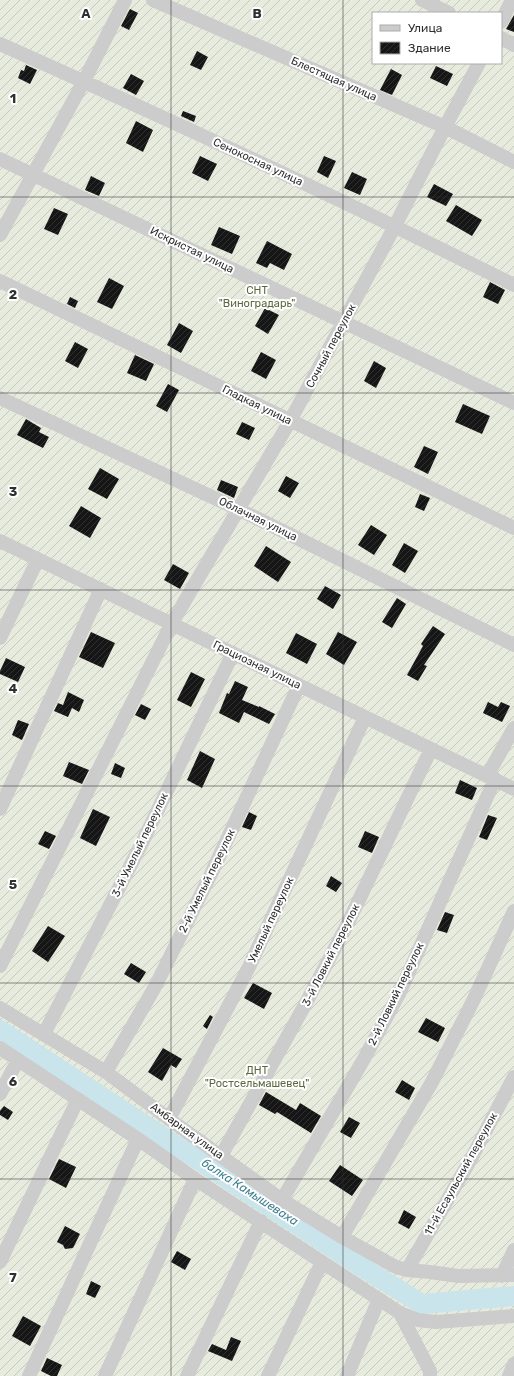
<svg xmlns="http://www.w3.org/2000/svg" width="514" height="1376" viewBox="0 0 514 1376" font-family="Rubik,sans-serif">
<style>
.garden{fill:url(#garden-furrows);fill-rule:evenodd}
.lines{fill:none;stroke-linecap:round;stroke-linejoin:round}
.river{stroke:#c9e4eb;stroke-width:20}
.building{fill:url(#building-hatch)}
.minor{stroke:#ccc;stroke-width:14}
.grid{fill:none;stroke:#2f2f2f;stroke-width:1;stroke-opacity:0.55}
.labels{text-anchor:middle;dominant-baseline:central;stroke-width:4;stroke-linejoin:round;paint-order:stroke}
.street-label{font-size:11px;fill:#2f2f2f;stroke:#fff}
.park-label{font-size:11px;fill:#5a693d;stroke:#fff}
.water-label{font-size:12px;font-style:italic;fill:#3e7f8f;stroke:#fff}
.grid-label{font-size:13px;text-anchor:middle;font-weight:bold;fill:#2f2f2f;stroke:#fff;stroke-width:4;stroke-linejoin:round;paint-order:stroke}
</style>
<defs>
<pattern id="garden-furrows" width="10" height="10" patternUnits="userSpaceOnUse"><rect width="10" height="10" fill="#e7ebdd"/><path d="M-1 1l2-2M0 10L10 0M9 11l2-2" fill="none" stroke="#c6cabe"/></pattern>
<pattern id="building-hatch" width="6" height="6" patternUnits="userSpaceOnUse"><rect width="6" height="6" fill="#161616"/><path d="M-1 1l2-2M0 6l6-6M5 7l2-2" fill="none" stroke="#303030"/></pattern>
</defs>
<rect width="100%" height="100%" fill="#fff"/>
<path class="garden" d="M0,0h514v1376h-514zM373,13h128v50h-128z"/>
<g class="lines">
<path class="river" d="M0,1030l368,241 54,33 92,-8"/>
</g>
<path class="building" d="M130,9l8,4 -9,17 -8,-4z
M514,15v17l-8,-3z
M197,51l11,6 -7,13 -11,-5z
M26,65l11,5 -7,14 -12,-6 3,-8 3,1z
M436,66l17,8 -6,12 -17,-8z
M391,69l11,6 -10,20 -12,-5z
M131,74l13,7 -8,14 -13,-7z
M183,111l13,5 -2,6 -13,-6z
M136,121l17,9 -10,22 -17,-9z
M200,156l17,8 -9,17 -16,-8z
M324,156l12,5 -8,17 -11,-6z
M352,172l15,7 -7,16 -16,-7z
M91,176l14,7 -6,13 -14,-6z
M434,184l19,10 -7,12 -19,-9z
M456,205l26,15 -10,16 -26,-15z
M54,208l14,6 -10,21 -14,-6z
M219,227l21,9 -8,18 -21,-9z
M267,241l25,13 -8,16 -14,-7 -3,5 -11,-5z
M109,278l15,8 -12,23 -15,-7z
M490,282l15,8 -7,14 -15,-7z
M70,297l8,4 -3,7 -8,-4z
M265,308l14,7 -11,19 -13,-8z
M179,323l14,8 -12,22 -14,-8z
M75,342l13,7 -10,19 -13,-7z
M261,352l15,8 -10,19 -15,-8z
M135,355l19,9 -8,17 -19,-8z
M374,361l12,7 -10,20 -12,-7z
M168,384l11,6 -12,22 -11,-6z
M463,404l27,12 -8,18 -27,-12z
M26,419l15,9 -2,4 10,5 -6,11 -26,-13z
M242,422l13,6 -6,12 -13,-6z
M424,446l14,6 -10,22 -14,-7z
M100,468l19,11 -12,20 -19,-10z
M286,476l13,7 -9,15 -12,-7z
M221,480l17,7 -4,11 -17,-8z
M420,494l10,4 -6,13 -9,-4z
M81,506l20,12 -11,20 -21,-12z
M371,525l16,10 -13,20 -16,-10z
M404,543l14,8 -13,22 -13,-8z
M266,546l25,16 -13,20 -24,-16z
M173,564l16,9 -9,16 -16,-9z
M325,586l16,9 -8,14 -16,-10z
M397,598l9,6 -14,24 -10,-6z
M433,626l12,8 -21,31 3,1 -9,15 -11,-6 16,-29 -2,-2z
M91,632l24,11 -12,25 -24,-11z
M338,632l19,10 -13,23 -18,-11z
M296,633l21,11 -10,20 -21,-11z
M6,658l19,9 -7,15 -18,-8v-3z
M191,672l14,7 -14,28 -14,-7z
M235,681l13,6 -6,13 17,7v-1l16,8 -6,10 -25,-12 -5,11 -20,-10 8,-20 2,1z
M68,692l16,8 -5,12 -7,-4 -4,9 -14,-6 4,-8 5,2z
M488,702l10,5 3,-5 9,4 -8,16 -19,-9z
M141,704l10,5 -6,11 -10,-5z
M18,720l11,4 -7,16 -10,-5z
M200,751l15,8 -13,29 -15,-8z
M69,762l20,8 -7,14 -19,-8z
M115,763l10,5 -4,10 -10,-4z
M460,780l17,8 -5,12 -17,-7z
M93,809l17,8 -14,29 -16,-8z
M249,812l8,4 -6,14 -9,-3z
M488,815l9,3 -10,22 -8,-3z
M45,831l11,5 -7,13 -11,-5z
M365,831l14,6 -7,16 -14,-6z
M331,876l11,7 -6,9 -10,-6z
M445,912l9,3 -7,18 -10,-3z
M48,926l17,10 -17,26 -16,-11z
M131,963l15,9 -7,11 -15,-9z
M253,983l19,10 -8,16 -20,-11z
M210,1015l3,2 -6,12 -4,-3z
M426,1018l19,10 -7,14 -20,-10z
M163,1048l19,11 -6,9 -5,-3 -9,16 -14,-9z
M402,1080l13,8 -6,12 -14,-8z
M266,1092l30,18 4,-7 21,13 -10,17 -34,-21 -2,2 -16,-9z
M4,1106l9,6 -5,8 -8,-5v-4z
M349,1117l11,6 -9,15 -11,-6z
M59,1159l17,8 -10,21 -17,-9z
M340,1165l23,15 -11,16 -23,-15z
M404,1210l12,7 -7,12 -11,-6z
M65,1226l15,8 -7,14 -8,1 -2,-4 -6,-3z
M177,1251l14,8 -6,11 -14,-8z
M91,1281l10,5 -6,12 -9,-4z
M23,1316l18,10 -11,20 -18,-10z
M231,1337l10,4 -9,20 -24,-10 4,-7 14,6z
M47,1358l15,7 -5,11h-6l-10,-5z"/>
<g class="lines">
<path class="minor" d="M153,0l292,127 69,35
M422,0l27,13
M501,22l11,-22
M501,38l13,7
M0,44c173,77 345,157 514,241
M0,159l514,244
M0,235l84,-154 41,-81
M0,281l514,247
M0,398l238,111 276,136
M0,541l514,248
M0,638l38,-79
M487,776l27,-48
M0,809l101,-220
M0,966l172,-343 118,-202 105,-195 50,-99 34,-64
M0,1008l106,64 63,47 113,81 60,37 54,30 11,3 23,2 28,4 56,-1
M44,1034l98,-191 91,-190
M0,1048l138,91 57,40 205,134 18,7 18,2 78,-6
M106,1072l50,-87 55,-111 88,-189
M0,1094l18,-34
M169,1119l80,-152 116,-250
M221,1156l85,-153 40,-76 85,-178
M282,1200l83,-143 35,-65 95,-213
M342,1237l90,-155 43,-85 39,-86
M0,1262l78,-163
M407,1270l64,-111 43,-82
M502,1276l12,-26
M400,1313l30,58v5
M29,1376l109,-237
M105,1376l90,-197
M187,1376l74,-155
M268,1376l54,-114
M347,1376l32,-77
M509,1376l5,-12"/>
</g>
<path class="grid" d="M171,0v1376M343,0v1376M0,197h514M0,393h514M0,590h514M0,786h514M0,983h514M0,1179h514"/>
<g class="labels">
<g class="street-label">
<text transform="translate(334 79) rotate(24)">Блестящая улица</text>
<text transform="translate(258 162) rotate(25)">Сенокосная улица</text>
<text transform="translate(192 250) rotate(26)">Искристая улица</text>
<text transform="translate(331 346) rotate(-62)">Сочный переулок</text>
<text transform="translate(257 405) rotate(26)">Гладкая улица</text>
<text transform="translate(258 519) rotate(26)">Облачная улица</text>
<text transform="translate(257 665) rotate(26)">Грациозная улица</text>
<text transform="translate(140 845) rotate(-64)">3-й Умелый переулок</text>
<text transform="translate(207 881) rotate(-64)">2-й Умелый переулок</text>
<text transform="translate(271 920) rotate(-65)">Умелый переулок</text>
<text transform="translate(331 955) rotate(-63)">3-й Ловкий переулок</text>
<text transform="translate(396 994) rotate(-64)">2-й Ловкий переулок</text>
<text transform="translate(187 1131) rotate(36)">Амбарная улица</text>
<text transform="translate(461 1174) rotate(-61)">11-й Есаульский переулок</text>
</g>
<g class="park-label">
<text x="257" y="290">СНТ<tspan x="257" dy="13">"Виноградарь"</tspan></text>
<text x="257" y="1070">ДНТ<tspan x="257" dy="13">"Ростсельмашевец"</tspan></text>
</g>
<g class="water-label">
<text transform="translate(250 1192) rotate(33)">балка Камышеваха</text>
</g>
</g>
<g class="grid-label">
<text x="86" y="18">A</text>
<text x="257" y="18">B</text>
<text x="13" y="103">1</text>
<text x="13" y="299">2</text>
<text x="13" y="496">3</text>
<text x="13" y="693">4</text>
<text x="13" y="889">5</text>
<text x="13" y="1086">6</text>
<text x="13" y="1282">7</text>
</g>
<rect x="372" y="12" width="130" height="52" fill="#ffffff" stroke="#acacac"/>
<rect x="380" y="25" width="20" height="6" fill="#cccccc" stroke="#acacac"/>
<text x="408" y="32" font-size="12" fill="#2f2f2f">Улица</text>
<rect x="380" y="42" width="20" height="12" fill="url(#building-hatch)" stroke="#acacac"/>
<text x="408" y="52" font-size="12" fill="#2f2f2f">Здание</text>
</svg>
